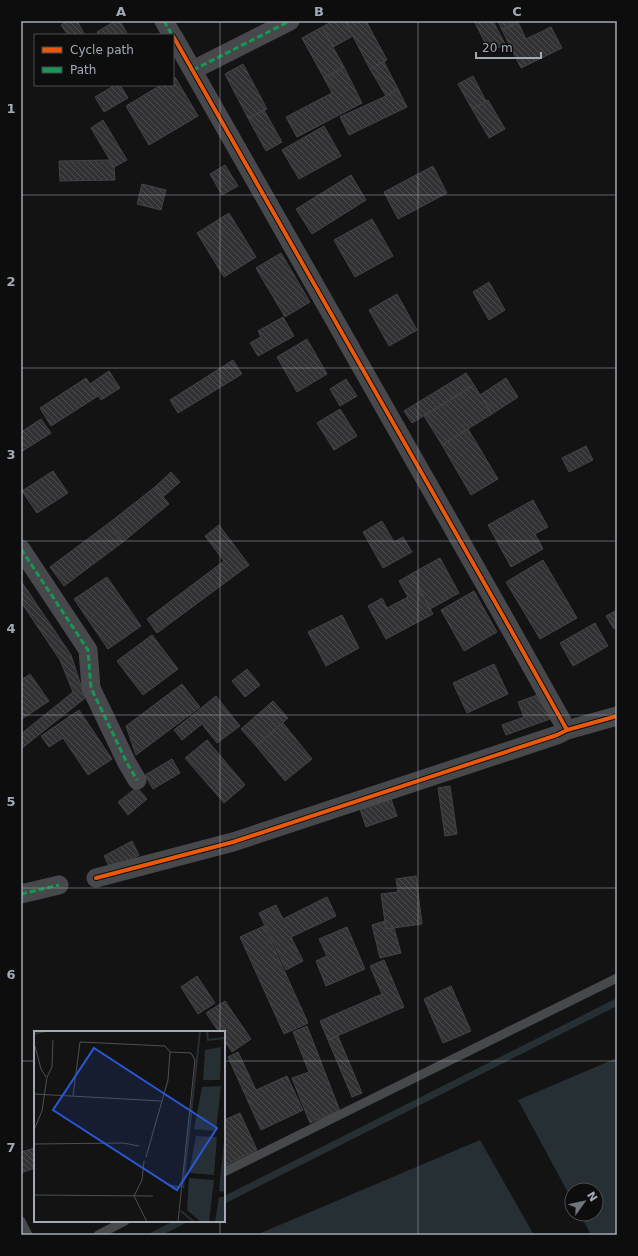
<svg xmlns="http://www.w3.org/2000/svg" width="638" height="1256" viewBox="0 0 638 1256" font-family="'DejaVu Sans',sans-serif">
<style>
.water{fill:#262f34}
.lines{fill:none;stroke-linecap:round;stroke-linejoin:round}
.stream{stroke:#262f34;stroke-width:7}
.building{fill:url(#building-back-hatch);stroke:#424347}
.lane{stroke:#47484c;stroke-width:9}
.street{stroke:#47484c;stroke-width:19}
.quiet{stroke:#139951;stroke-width:3;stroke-dasharray:6 3;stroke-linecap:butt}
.cycleway-casing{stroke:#0d0d0e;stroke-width:6}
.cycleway{stroke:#e8590c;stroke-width:4}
.grid{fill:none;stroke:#a3aab5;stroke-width:1;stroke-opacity:0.55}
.inset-river{fill:none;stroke:#262f34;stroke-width:2}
.inset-road{fill:none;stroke:#4d4f54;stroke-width:1}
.view{fill:#2a57d4;fill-opacity:0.15;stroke:#2a57d4;stroke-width:2}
.inset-edge{fill:none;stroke:#a3aab5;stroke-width:2}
.neatline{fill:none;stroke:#a3aab5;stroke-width:1.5}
.grid-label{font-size:13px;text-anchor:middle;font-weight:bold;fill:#a3aab5}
</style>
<defs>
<pattern id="building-back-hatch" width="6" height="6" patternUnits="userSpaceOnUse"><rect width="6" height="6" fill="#323234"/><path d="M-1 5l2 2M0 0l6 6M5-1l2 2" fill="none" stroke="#4d4d4f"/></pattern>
</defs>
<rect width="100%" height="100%" fill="#131313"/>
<path class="water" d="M617,1058v177h-26l-11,-21h16v-24h-24v10l-54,-100z
M480,1140l54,95h-278z"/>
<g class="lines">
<path class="stream" d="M224,1200l393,-198
M154,1235l28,-14"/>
</g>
<path class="building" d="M68,21h9l8,14h-17l-7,-10z
M115,21h5l8,14h-29l-2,-3z
M333,21h12l8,15 -20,11 -11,-20z
M345,21h21l21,39 -17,9z
M474,21h19l12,23 -15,8z
M498,21h14l2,4 -12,5z
M518,22l8,17 25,-12 11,21 -41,20 -19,-38z
M322,27l22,40 -20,11 -22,-40z
M384,62l14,27 -12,7 -16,-27z
M243,64l24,45 -19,9 -23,-44z
M344,67l18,36 -65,34 -11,-20 46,-24 -8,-15z
M473,76l13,25 -14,8 -14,-25z
M175,77l23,39 -49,29 -23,-39 35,-21h12v-7z
M115,85h5l8,13 -24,14 -9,-15z
M398,89l9,18 -58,28 -9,-18 46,-21z
M488,100l17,29 -16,9 -17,-29z
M264,110l18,32 -16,9 -18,-33z
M103,120l24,40 -13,7 -23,-39z
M324,126l17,30 -42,23 -17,-29z
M110,160l4,7 1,13 -55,1 -1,-20z
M225,165l13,21 -16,9 -12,-21z
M433,166l14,27 -49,26 -14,-27z
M351,175l15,25 -54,34 -16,-25z
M142,184l24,6 -5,20 -24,-6z
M229,213l27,44 -32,20 -27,-44z
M372,219l21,37 -38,21 -21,-37z
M281,253l29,49 -25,15 -29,-49z
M489,282l16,28 -16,10 -16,-28z
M397,294l20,36 -28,16 -20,-36z
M283,317l11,19 -36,20 -8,-13 11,-6 -3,-6z
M307,339l20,35 -30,18 -20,-35z
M233,360l9,14 -64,39 -8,-13z
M109,371l11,17 -19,12 -11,-16z
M466,373l8,12 -62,38 -8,-12z
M86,378l12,18 -47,30 -11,-18z
M506,378l12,19 -26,17 -12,-19z
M346,379l11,17 -17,10 -10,-17z
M474,385l18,29 -50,31 -18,-29z
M340,409l17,27 -23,14 -17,-27z
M41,419l10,14 -30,19v-20z
M468,429l30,50 -27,16 -29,-50z
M586,446l7,14 -24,12 -7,-14z
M53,471l15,22 -31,20 -15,-22z
M171,472l9,10 -17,15 -8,-10z
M155,487l14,17 -46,38 -14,-19z
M533,500l15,27 -13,7 8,15 -32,18 -23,-42z
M382,521l12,21 9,-5 9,15 -29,16 -20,-36z
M109,523l14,19 -59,44 -14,-19z
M219,525l30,40 -92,68 -10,-14 77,-58 -19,-25z
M440,558l19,35 -29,16 -19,-35z
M543,560l34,58 -37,21 -34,-57z
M411,574l22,40 -47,25 -18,-33 14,-8 5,10 21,-11 -9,-16z
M107,577l34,49 -33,23 -34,-50z
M21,581l50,74 14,43 -64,51v-15l52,-42 -13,-32 -39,-58z
M474,591l23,41 -33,19 -23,-41z
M617,610v17l-3,2 -8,-13z
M342,615l17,33 -33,18 -18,-34z
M595,623l13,23 -35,20 -13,-23z
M152,635l26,34 -35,26 -26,-34z
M494,664l14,30 -41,19 -14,-30z
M247,669l13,16 -15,12 -13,-16z
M30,674l19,27 -27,18 -1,-1v-38z
M182,684l18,23 -64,48 -10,-29z
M540,694l10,25 -44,16 -4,-10 22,-8 -6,-15z
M216,696l24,30 -23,17 -15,-19 -20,16 -8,-10z
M273,701l15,17 -32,28 -15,-17z
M79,710l33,49 -24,16 -25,-37 -14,9 -8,-11z
M283,723l29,36 -27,22 -29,-35z
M207,740l38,45 -21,18 -39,-45z
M172,759l8,14 -27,16 -8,-14z
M450,786l7,48 -12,2 -7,-48z
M137,787l10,12 -19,16 -10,-13z
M391,799l6,17 -31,11 -6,-18z
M132,841l7,14 -28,15 -7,-14z
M416,876l6,48 -36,5 -5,-35 17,-2 -2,-13z
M327,897l9,19 -45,21 12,24 -17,9 -27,-57 17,-8 7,14z
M385,921l1,8 8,-1 7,25 -21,5 -8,-33z
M264,926l44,97 -24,11 -44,-97z
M347,927l18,42 -39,17 -10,-25 11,-5 -8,-17z
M384,960l20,47 -76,33 -8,-19 62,-27 -12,-28z
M197,976l18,27 -17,11 -17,-27z
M451,986l20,45 -28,12 -19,-44z
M225,1001l26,38 -19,13 -8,-12v-8h-5l-13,-19z
M307,1026l33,85 -30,12 -18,-45 17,-6 -16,-40z
M338,1036l24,57 -10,4 -24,-57z
M238,1052l18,38 31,-14 16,34 -42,20 -33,-73z
M240,1113l17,37 -33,16v-46z
M35,1148v20l-14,5v-21z"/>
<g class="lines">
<path class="lane" d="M224,1172l393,-194
M21,1221l7,14
M98,1235l27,-14"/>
<path class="street" d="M164,21l8,14
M173,36l330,580 64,114
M193,70l97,-49
M21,549l67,101 3,38 36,75 10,17
M96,878l137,-36 324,-107 10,-5 50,-14
M21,894l38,-9"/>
<path class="quiet" d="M164,21l8,14
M193,70l97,-49
M21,549l67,101 3,38 36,75 10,17
M21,894l38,-9"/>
<g class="cycleway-casing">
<path id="cycleway" d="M173,36l330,580 64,114
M96,878l137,-36 324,-107 10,-5 50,-14"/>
</g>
<use href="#cycleway" class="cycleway"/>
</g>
<path class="grid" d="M220,21v1011M418,21v1214M21,195h596M21,368h596M21,541h596M21,715h596M21,888h596M21,1061h14M224,1061h393M220,1221v14"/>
<g transform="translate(34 1031)">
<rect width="191" height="191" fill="#131313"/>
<path d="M187,16l-1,33h-17l2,-30zM187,55l-5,45 -22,-2 8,-42zM162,105l21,1 -3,38 -25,-2zM190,109h1v52l-6,-1zM155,147l25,2 -5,42h-8l-14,-12zM185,166h6v25h-10z" fill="#262f34"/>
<path class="inset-river" d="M173,0l1,9 17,-2M0,3l12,-3M149,157l17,-157M147,180l13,11"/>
<path class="inset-road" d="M1,15l6,23 5,8M136,21l21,1 4,7 -17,162M0,63l127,7M39,65l7,-54 85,4 5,6 -2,28 -22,77M0,99l8,-19 5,-34 5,-10 1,-27M0,113l89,-1 16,3M110,130l-2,19 -8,16 13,26M134,154l12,2M0,164l119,1"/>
<path class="view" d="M60,17l123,80 -40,62 -124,-80z"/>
<rect width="191" height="191" class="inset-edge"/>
</g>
<rect width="638" height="1256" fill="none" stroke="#0d0d0e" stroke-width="44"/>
<rect x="34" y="34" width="140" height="52" fill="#0d0d0e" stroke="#494c51"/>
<rect x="42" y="47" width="20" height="6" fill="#e8590c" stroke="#494c51"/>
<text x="70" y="54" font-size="12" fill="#a3aab5">Cycle path</text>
<rect x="42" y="67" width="20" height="6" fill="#139951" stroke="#494c51"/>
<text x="70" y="74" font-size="12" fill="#a3aab5">Path</text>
<g transform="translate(584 1202) rotate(57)"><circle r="19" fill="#0d0d0e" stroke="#494c51"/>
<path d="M0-3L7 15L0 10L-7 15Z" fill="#71757c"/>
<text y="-6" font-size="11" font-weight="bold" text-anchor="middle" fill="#a3aab5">N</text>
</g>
<path d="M476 52v6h65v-6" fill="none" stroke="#a3aab5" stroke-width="2"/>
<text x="482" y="52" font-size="12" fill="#a3aab5" stroke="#0d0d0e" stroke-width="3" paint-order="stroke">20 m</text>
<rect x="22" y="22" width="594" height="1212" class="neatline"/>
<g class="grid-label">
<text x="121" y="16">A</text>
<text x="319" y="16">B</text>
<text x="517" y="16">C</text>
<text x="11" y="113">1</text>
<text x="11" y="286">2</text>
<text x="11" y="459">3</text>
<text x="11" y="633">4</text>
<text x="11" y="806">5</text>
<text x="11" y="979">6</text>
<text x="11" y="1152">7</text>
</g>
</svg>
